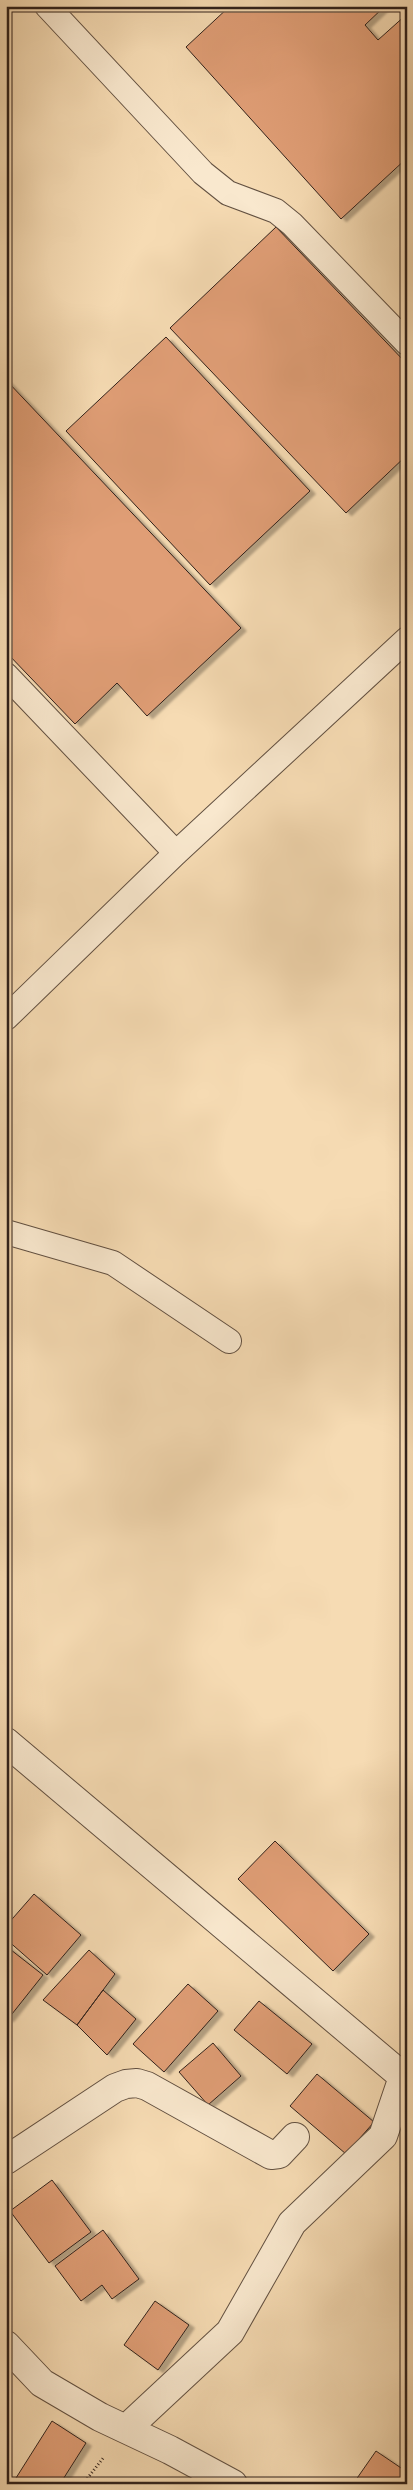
<svg xmlns="http://www.w3.org/2000/svg" width="413" height="2490" viewBox="0 0 413 2490" font-family="'IM FELL English',serif">
<style>
.building{fill:#e09e76;stroke:#30211b;filter:url(#shadow)}
.lines{fill:none;stroke-linecap:round;stroke-linejoin:round}
.lane-casing{stroke:#625041;stroke-width:26}
.street-casing{stroke:#625041;stroke-width:30}
.path{stroke:#30211b;stroke-width:3;stroke-dasharray:1 2.5;stroke-linecap:butt}
.lane{stroke:#f9e8ce;stroke-width:24}
.street{stroke:#f9e8ce;stroke-width:28}
</style>
<defs>
<filter id="shadow"><feDropShadow dx="5.5" dy="3" stdDeviation="1" flood-color="#0004"/></filter>
</defs>
<rect width="100%" height="100%" fill="#f6dbb3"/>
<filter id="stains"><feTurbulence type="fractalNoise" baseFrequency=".004" numOctaves="4"/><feColorMatrix values="0 0 0 0 .2 0 0 0 0 .09 0 0 0 0 .02 0 0 0 .5 -.17"/></filter>
<radialGradient id="worn" r=".72"><stop offset=".6" stop-color="#630" stop-opacity="0"/><stop offset="1" stop-color="#630" stop-opacity=".3"/></radialGradient>
<path class="building" d="M230,6h155l-20,19 13,15 29,-26v144l-66,61 -155,-172z
M276,227l131,137v91l-61,58 -176,-185z
M166,337l144,154 -100,94 -144,-154z
M6,380l235,248 -94,88 -30,-33 -42,41 -69,-72z
M275,1841l94,93 -36,37 -95,-92z
M34,1894l47,41 -34,40 -41,-36v-13z
M6,1946l37,29 -35,44 -2,-1z
M89,1950l26,24 -38,51 -34,-25z
M188,1984l30,27 -54,61 -31,-28z
M103,1990l33,29 -29,36 -30,-30z
M259,2001l53,43 -25,30 -53,-44z
M213,2043l28,33 -33,29 -29,-33z
M317,2074l57,48 -28,32 -56,-48z
M52,2180l39,52 -42,31 -39,-52z
M103,2230l36,49 -27,20 -10,-14 -21,16 -26,-35z
M155,2301l34,24 -31,45 -34,-25z
M52,2421l34,22 -26,41h-35l-9,-6z
M376,2451l31,21v12h-54z"/>
<g class="lines">
<g class="lane-casing">
<path id="lane" d="M47,6l156,167 25,20 48,18 16,13 115,119
M6,675l170,178
M6,1018l170,-165 231,-214
M6,1232l107,31 116,78"/>
</g>
<g class="street-casing">
<path id="street" d="M6,1742l401,338
M6,2160l109,-72 11,-4 11,-1 10,3 124,69 8,-1 16,-17
M6,2345l36,38 58,34 70,33 63,34
M126,2429l104,-97 62,-109 91,-87 20,-59"/>
</g>
<path class="path" d="M83,2484l21,-27"/>
<use href="#lane" class="lane"/>
<use href="#street" class="street"/>
</g>
<rect width="413" height="2490" fill="none" stroke="#f6dbb3" stroke-width="25"/>
<rect x="8" y="8" width="398" height="2475" fill="none" stroke="#30211b" stroke-width="2.5"/>
<rect x="12" y="12" width="388" height="2465" fill="none" stroke="#30211b"/>
<rect width="100%" height="100%" filter="url(#stains)"/>
<rect width="100%" height="100%" fill="url(#worn)"/>
</svg>
